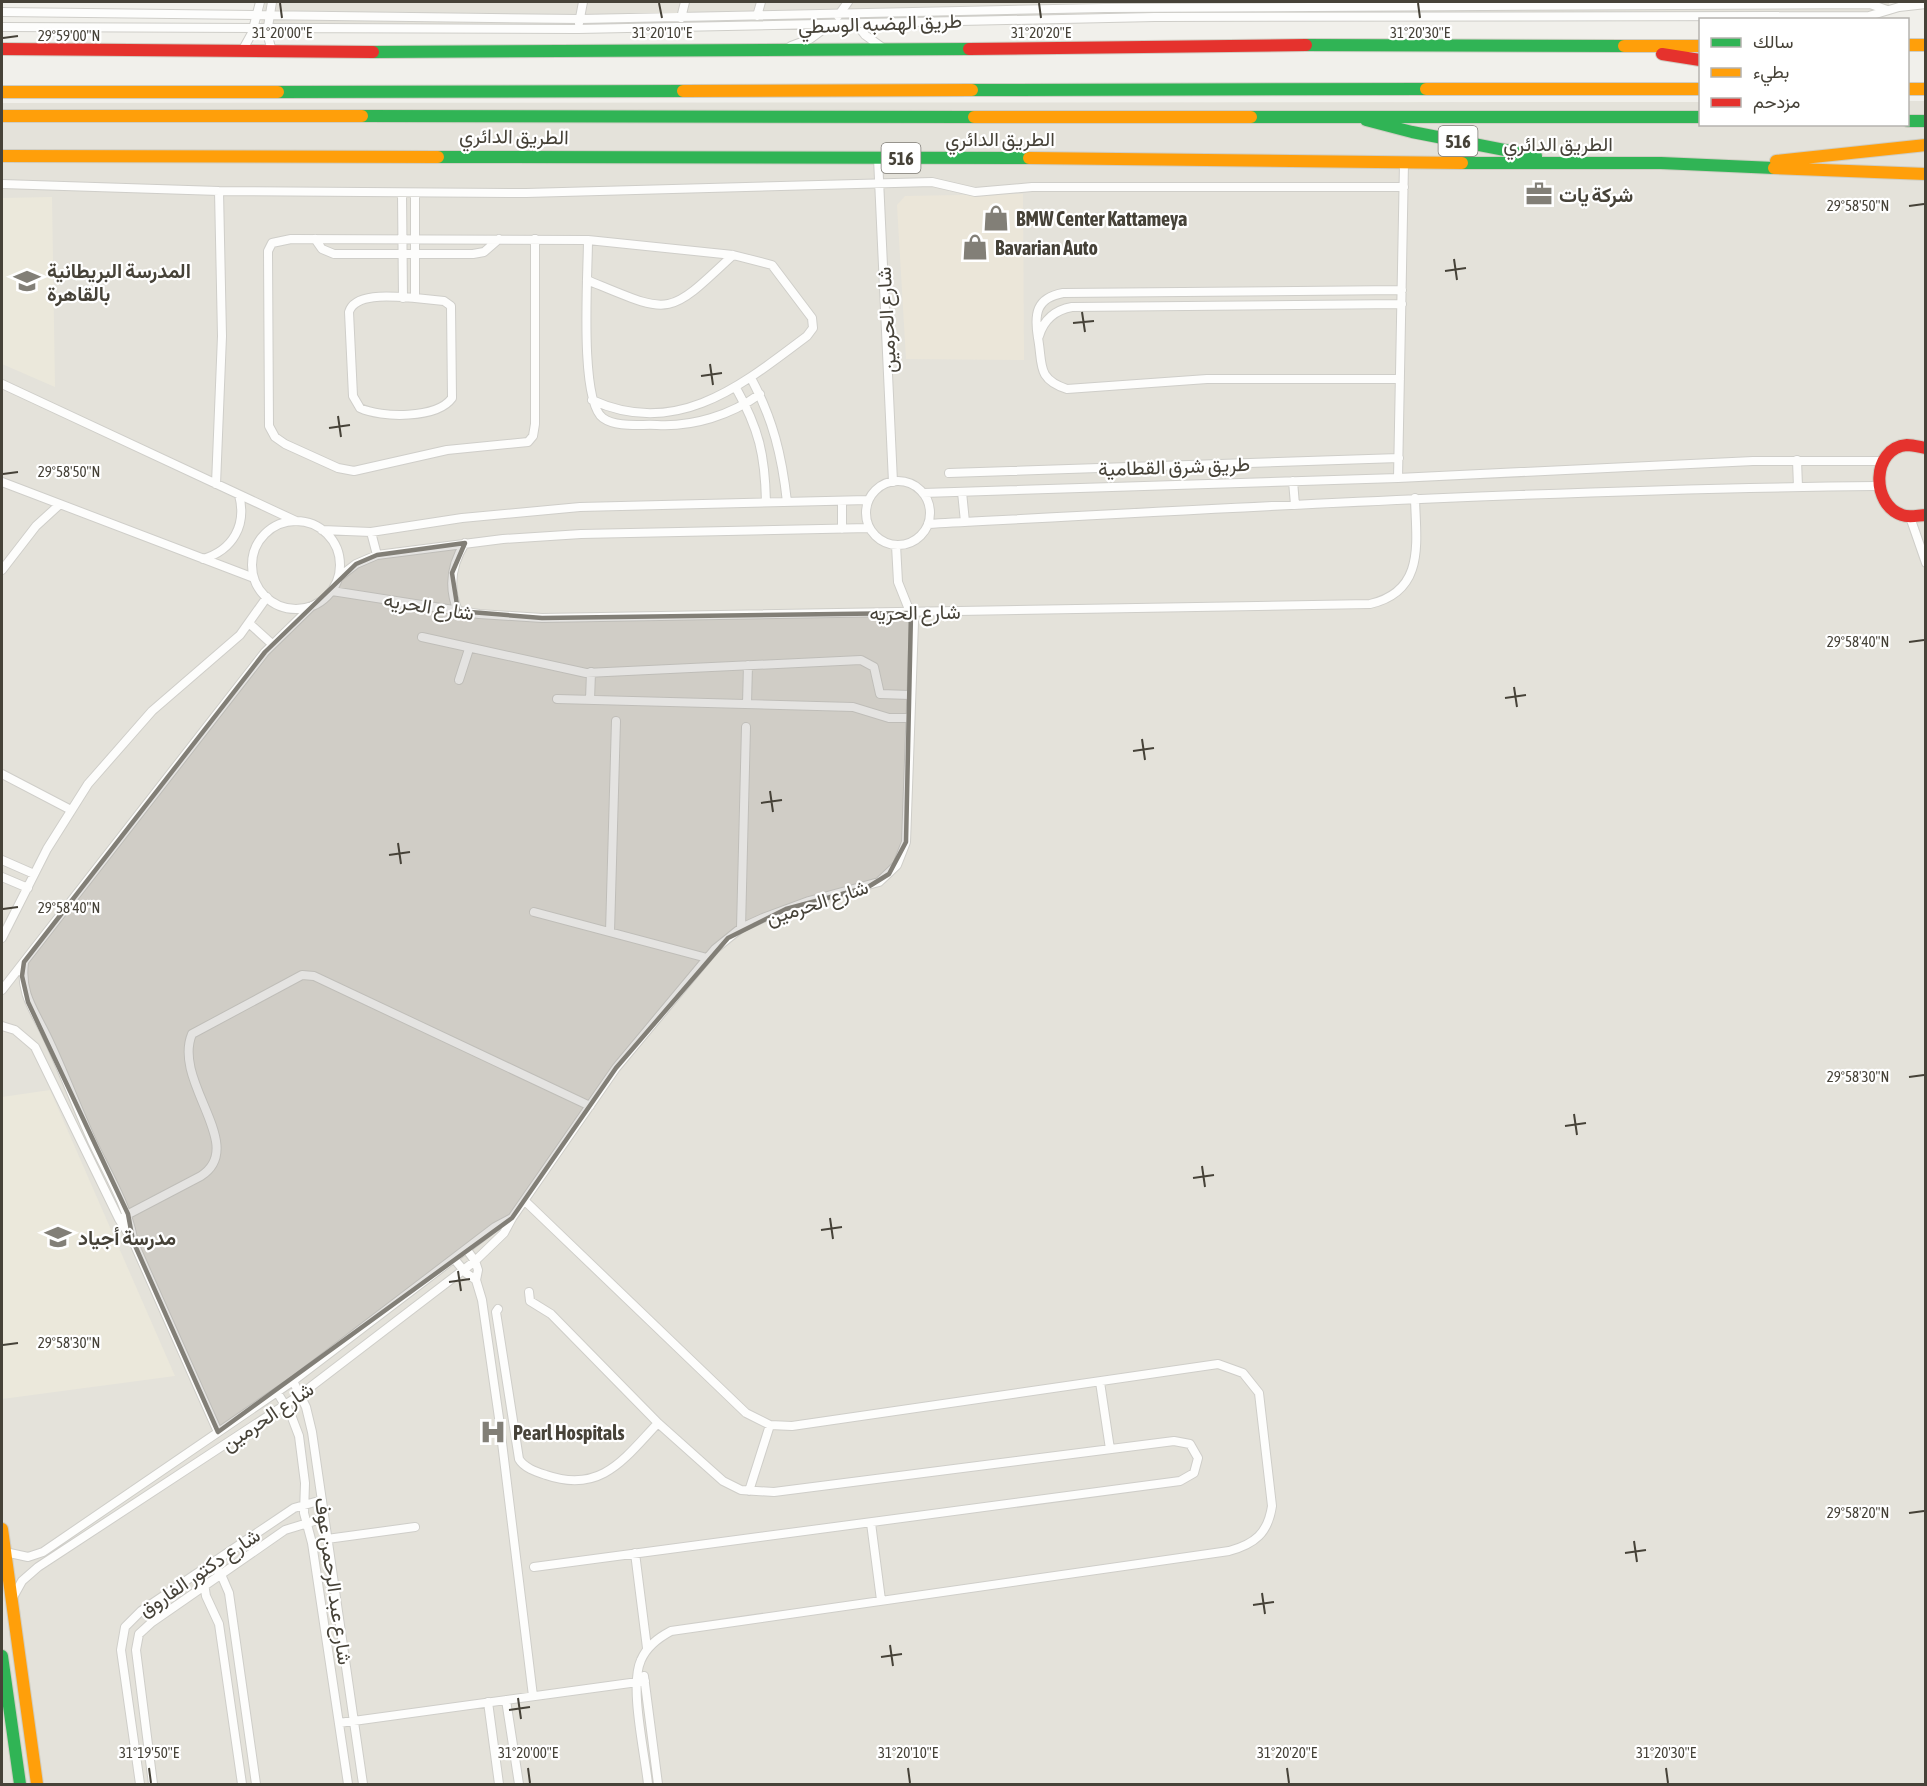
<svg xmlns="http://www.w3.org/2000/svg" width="1927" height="1786" viewBox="0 0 1927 1786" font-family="'Asap Condensed',Vazirmatn,sans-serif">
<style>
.residential{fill:#e4e2da}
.commercial{fill:#ebe6d9}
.education{fill:#ebe8db}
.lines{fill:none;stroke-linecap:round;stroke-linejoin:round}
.street-casing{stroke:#cfcec9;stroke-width:10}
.fast-casing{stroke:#cfcdc3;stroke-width:14}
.slow-casing{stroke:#cfcdc3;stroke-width:14}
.jam-casing{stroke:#cfcdc3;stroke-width:14}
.street{stroke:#fdfdfc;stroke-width:8}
.fast{stroke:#30b455;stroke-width:12}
.slow{stroke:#ff9f0a;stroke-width:12}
.jam{stroke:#e5322d;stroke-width:12}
.marked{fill:#827f77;fill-opacity:0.2;stroke:#827f77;stroke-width:4.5;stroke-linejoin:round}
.ticks{fill:none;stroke:#464238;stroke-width:2}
.labels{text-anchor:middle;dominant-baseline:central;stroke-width:4.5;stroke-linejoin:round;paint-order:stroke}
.shield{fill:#fff;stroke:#7e7b74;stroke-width:1.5}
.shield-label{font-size:18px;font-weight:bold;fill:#464238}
.street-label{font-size:20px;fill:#464238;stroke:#fff}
.poi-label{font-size:20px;font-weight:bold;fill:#464238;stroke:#fff;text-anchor:start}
.ticks-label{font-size:15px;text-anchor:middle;fill:#464238;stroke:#fff;stroke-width:4.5;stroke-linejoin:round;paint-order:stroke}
</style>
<rect width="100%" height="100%" fill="#f1f0eb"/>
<path class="residential" d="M265,2h1624v10l-1031,5 -275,8 -322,-2z
M1908,101h17v1683h-1923v-1681l1698,-1v22h208z"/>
<path class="commercial" d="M1023,194l1,166 -118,-1 -9,-154 8,-9z"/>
<path class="education" d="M52,197l3,190 -53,-23v-166z
M50,1090l125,286 -173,23v-302z"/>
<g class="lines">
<g class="street-casing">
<path id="street" d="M272,2l-5,31 5,18
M2,12l578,7 525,-11 765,-4 17,6
M757,16l4,-14
M838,16l10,-14
M681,18l4,-16
M855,22l10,13 18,13
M579,23l4,-21
M2,27l576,2 577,-12 714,-1 30,-9 27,-3
M791,46l19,-7 19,-14
M242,51l10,-18 8,-31
M878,158l15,324
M2,184l217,7 307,2 406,-11 43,10 57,-5h372
M402,193l1,105
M415,193v105
M315,239l7,10 12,5h139l11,-2 15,-13
M535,239v185l-2,12 -5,6 -81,8 -93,21 -16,-3 -53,-24 -10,-7 -6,-11 -1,-175 4,-8 19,-4 297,1 145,15 39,10 40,53 1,10 -6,8c-65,49 -130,103 -215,64
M588,240c0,33 -9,161 15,178 14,10 38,6 54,7 36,2 74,-10 103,-31
M587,280c85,35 79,38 146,-25
M415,298l29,3 7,5 1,92c-15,21 -71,20 -92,10l-7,-12 -4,-84c6,-21 49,-15 66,-14z
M1039,336c5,-17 16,-26 33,-29l330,-3
M751,378c22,41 31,78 36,124
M1400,379h-193l-140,10c-31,-10 -24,-25 -29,-51 -4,-24 -2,-40 25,-45l339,-3
M2,384l294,137
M736,388c23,41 29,67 30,114
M1797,460l1,27
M949,473l450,-15
M1398,478l6,-315
M1293,481l2,24
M866 513a32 32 0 1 1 64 0a32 32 0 1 1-64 0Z
M2,482l252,96
M216,484l6,-148 -3,-145
M962,492l3,30
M923,493l475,-15 355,-17h130
M842,501v28
M1910,517l16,46
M252 565a44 44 0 1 1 88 0a44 44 0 1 1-88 0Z
M928,524c316,-17 632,-35 949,-38
M322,530l49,2 91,-14 118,-11 288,-7
M371,532l6,23
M203,559c30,-9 44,-34 36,-64
M2,570l34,-44 23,-21
M339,577l17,-13 21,-9 126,-16 78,-5 288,-6
M332,591l147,23 63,4 828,-14c56,-13 46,-62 45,-106
M458,611c-10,-24 -7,-46 7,-68
M250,624l22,20
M422,637l164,36 275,-13 13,7 6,27 30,1
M459,680l10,-31
M557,699l296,8 36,11h21
M590,700l1,-28
M747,704l1,-39
M2,774l69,36
M2,860l32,14
M2,877l26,11
M534,912l173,46
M741,928l5,-201
M610,932l6,-211
M2,938l45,-89 41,-65 64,-73 88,-76 27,-38
M24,963c-4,30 10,47 22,72 17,35 30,71 46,106 15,32 34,62 41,97
M2,990l263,-338 47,-46
M2,1026l13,4 20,17 84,172 14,22 85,191
M525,1201l221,212 24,12 22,1 426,-62 25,9 16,20 13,113c-4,27 -17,38 -43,45l-558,80c-13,7 -24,15 -30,29 -12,26 4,94 7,124
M119,1219l82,-43c47,-30 -29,-94 -9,-142l110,-59 12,1 276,130
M467,1250l8,11 3,9 -2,10 6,20 17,118 34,278
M455,1260l11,13 10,7
M529,1292l1,9 21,13 107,109 65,58 18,9 33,2 400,-51 16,3 8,14 -4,15 -14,8 -646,86
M498,1309l-2,3 23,147c5,9 18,13 27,16 55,19 78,-16 112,-52
M293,1381l13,26 6,25 51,352
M1100,1382l10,67
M277,1392l14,23 8,21 6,47 -1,30 8,30 36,241
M749,1491l21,-66
M871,1523l10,77
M327,1539l88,-12
M5,1552l23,5 15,-5 250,-171 202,-154 17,-9
M635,1553l12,95
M208,1566l12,6 9,21 27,191
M202,1570l4,26 13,28 23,160
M12,1599l10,-18 16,-14 262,-172 175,-134 29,-28 8,-15 104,-150 99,-119 26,-21 22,-10 46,-17 70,-19 18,-17 9,-23 8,-220 -16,-40 -2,-37
M644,1676l14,108
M506,1700l13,84
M488,1702l11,82
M339,1723l306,-42
M140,1784l-19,-134 4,-23 16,-16 153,-103 28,-8
M153,1784l-17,-134 3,-16 12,-11 134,-93 39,-12"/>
</g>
<g class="fast-casing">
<path id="fast" d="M1306,45l318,1
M373,52l596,-3
M972,90l454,-1
M278,92l405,-1
M362,116l612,1
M1251,117h449
M1366,120l46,12 124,24
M1908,121h18
M438,157l591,1
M1462,163h199l113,5
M2,1656l18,128"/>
</g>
<g class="slow-casing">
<path id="slow" d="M1908,45h18
M1624,46h76
M1426,89h274
M1908,89h18
M683,91l289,-1
M2,92h276
M2,116h360
M974,117h277
M2,156l436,1
M1029,158l433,5
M1776,161l150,-16
M1774,168l152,6
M2,1529l35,255"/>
</g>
<g class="jam-casing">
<path id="jam" d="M2,49l371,3
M969,49l337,-4
M1662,54l38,6
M1926,448c-6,-1 -13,-3 -19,-3 -36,3 -36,60 -5,70 7,3 17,0 24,0"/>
</g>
<use href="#street" class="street"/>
<use href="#fast" class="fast"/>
<use href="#slow" class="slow"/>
<use href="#jam" class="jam"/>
</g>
<path class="marked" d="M465,543l-13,30 6,38 84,7 369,-5 -5,229 -17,32 -21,13 -82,22 -58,29 -112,130 -104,150 -294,214 -85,-191 -5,-27 -100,-212 -6,-26 2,-14 241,-310 91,-88 21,-9z"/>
<path class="ticks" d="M280,3l2,15M659,3l3,15M1039,3l2,15M1418,3l2,15M3,38l15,-2M1909,206l15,-2M1454,259l3,21M1445,271l21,-3M1082,312l3,20M1073,323l21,-2M710,364l3,21M701,376l21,-3M338,416l3,21M329,428l21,-3M3,474l15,-2M1909,642l15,-2M1514,687l3,20M1505,698l21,-3M1142,739l3,21M1133,751l21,-3M770,791l3,21M761,803l21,-3M398,843l3,21M389,855l21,-3M3,909l15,-2M1909,1077l15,-2M1574,1114l3,21M1565,1126l21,-3M1202,1166l3,21M1193,1178l21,-3M830,1218l3,21M821,1230l21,-3M458,1271l3,20M449,1282l21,-3M3,1345l15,-2M1909,1513l15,-2M1634,1541l3,21M1625,1553l21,-3M1262,1593l3,21M1253,1605l21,-3M890,1645l3,21M881,1657l21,-3M518,1698l3,21M509,1710l21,-3M149,1768l2,15M528,1768l2,15M908,1768l2,15M1287,1768l2,15M1666,1768l2,15"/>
<defs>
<g id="office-bare" transform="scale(2.07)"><path d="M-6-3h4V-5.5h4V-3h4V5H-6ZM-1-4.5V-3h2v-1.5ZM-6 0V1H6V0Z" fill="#827f77" stroke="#fff" stroke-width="2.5" paint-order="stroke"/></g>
<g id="shop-bare" transform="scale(2.07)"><path d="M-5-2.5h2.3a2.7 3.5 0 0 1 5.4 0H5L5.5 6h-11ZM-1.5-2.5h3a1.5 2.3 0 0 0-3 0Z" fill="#827f77" stroke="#fff" stroke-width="2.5" paint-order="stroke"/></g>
<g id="school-bare" transform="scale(2.07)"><path d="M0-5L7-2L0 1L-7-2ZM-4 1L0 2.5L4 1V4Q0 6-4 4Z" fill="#827f77" stroke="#fff" stroke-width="2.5" paint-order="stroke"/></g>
<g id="hospital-bare" transform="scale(2.07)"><path d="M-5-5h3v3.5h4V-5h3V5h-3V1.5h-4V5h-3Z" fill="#827f77" stroke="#fff" stroke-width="2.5" paint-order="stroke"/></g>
</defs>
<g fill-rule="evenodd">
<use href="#office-bare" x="1539" y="194"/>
<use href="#shop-bare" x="996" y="218"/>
<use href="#shop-bare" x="975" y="247"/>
<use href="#school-bare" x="27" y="281"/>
<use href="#school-bare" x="58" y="1237"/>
<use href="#hospital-bare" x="493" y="1432"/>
</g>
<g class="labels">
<g class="shield">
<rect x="1438.5" y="126" width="39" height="30" rx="4.5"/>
<rect x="881.5" y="143" width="39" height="30" rx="4.5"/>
</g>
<g class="shield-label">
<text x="1458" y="141">516</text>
<text x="901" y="158">516</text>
</g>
<g class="street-label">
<text transform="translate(880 23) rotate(-2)">طريق الهضبه الوسطي</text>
<text transform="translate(514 136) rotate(1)">الطريق الدائري</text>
<text x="1000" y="138">الطريق الدائري</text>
<text x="1558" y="143">الطريق الدائري</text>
<text transform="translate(886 320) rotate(-93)">شارع الحرمين</text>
<text transform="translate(1174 466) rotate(-2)">طريق شرق القطامية</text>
<text transform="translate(429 606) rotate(9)">شارع الحريه</text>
<text transform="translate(915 612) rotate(-1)">شارع الحريه</text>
<text transform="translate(817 902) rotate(-18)">شارع الحرمين</text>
<text transform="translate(267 1416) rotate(-34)">شارع الحرمين</text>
<text transform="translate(199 1572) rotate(-34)">شارع دكتور الفاروق</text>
<text transform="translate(334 1581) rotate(82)">شارع عبد الرحمن عوف</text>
</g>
<g class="poi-label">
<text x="1559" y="194">شركة يات</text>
<text x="1016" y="218">BMW Center Kattameya</text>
<text x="995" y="247">Bavarian Auto</text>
<text x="47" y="270">المدرسة البريطانية<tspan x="47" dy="23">بالقاهرة</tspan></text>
<text x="78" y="1237">مدرسة أجياد</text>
<text x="513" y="1432">Pearl Hospitals</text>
</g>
</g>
<g class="ticks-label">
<text x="282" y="38">31°20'00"E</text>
<text x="662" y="38">31°20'10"E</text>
<text x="1041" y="38">31°20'20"E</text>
<text x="1420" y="38">31°20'30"E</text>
<text x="69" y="41">29°59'00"N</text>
<text x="1858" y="211">29°58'50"N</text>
<text x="69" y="477">29°58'50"N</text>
<text x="1858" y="647">29°58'40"N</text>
<text x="69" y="913">29°58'40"N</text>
<text x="1858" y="1082">29°58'30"N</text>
<text x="69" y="1348">29°58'30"N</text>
<text x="1858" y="1518">29°58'20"N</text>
<text x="149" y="1758">31°19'50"E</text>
<text x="528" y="1758">31°20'00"E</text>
<text x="908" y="1758">31°20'10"E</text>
<text x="1287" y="1758">31°20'20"E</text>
<text x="1666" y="1758">31°20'30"E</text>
</g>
<rect width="1927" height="1786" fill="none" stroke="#464238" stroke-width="6"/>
<rect x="1699" y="18" width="210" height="108" fill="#ffffff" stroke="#b5b3af" stroke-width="1.5"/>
<rect x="1711" y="38" width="30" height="9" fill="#30b455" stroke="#b5b3af" stroke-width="1.5"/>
<text x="1753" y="48" font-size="18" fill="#464238">سالك</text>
<rect x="1711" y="68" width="30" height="9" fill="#ff9f0a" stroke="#b5b3af" stroke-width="1.5"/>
<text x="1753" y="78" font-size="18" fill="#464238">بطيء</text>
<rect x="1711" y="98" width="30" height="9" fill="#e5322d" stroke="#b5b3af" stroke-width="1.5"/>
<text x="1753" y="108" font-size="18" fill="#464238">مزدحم</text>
</svg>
